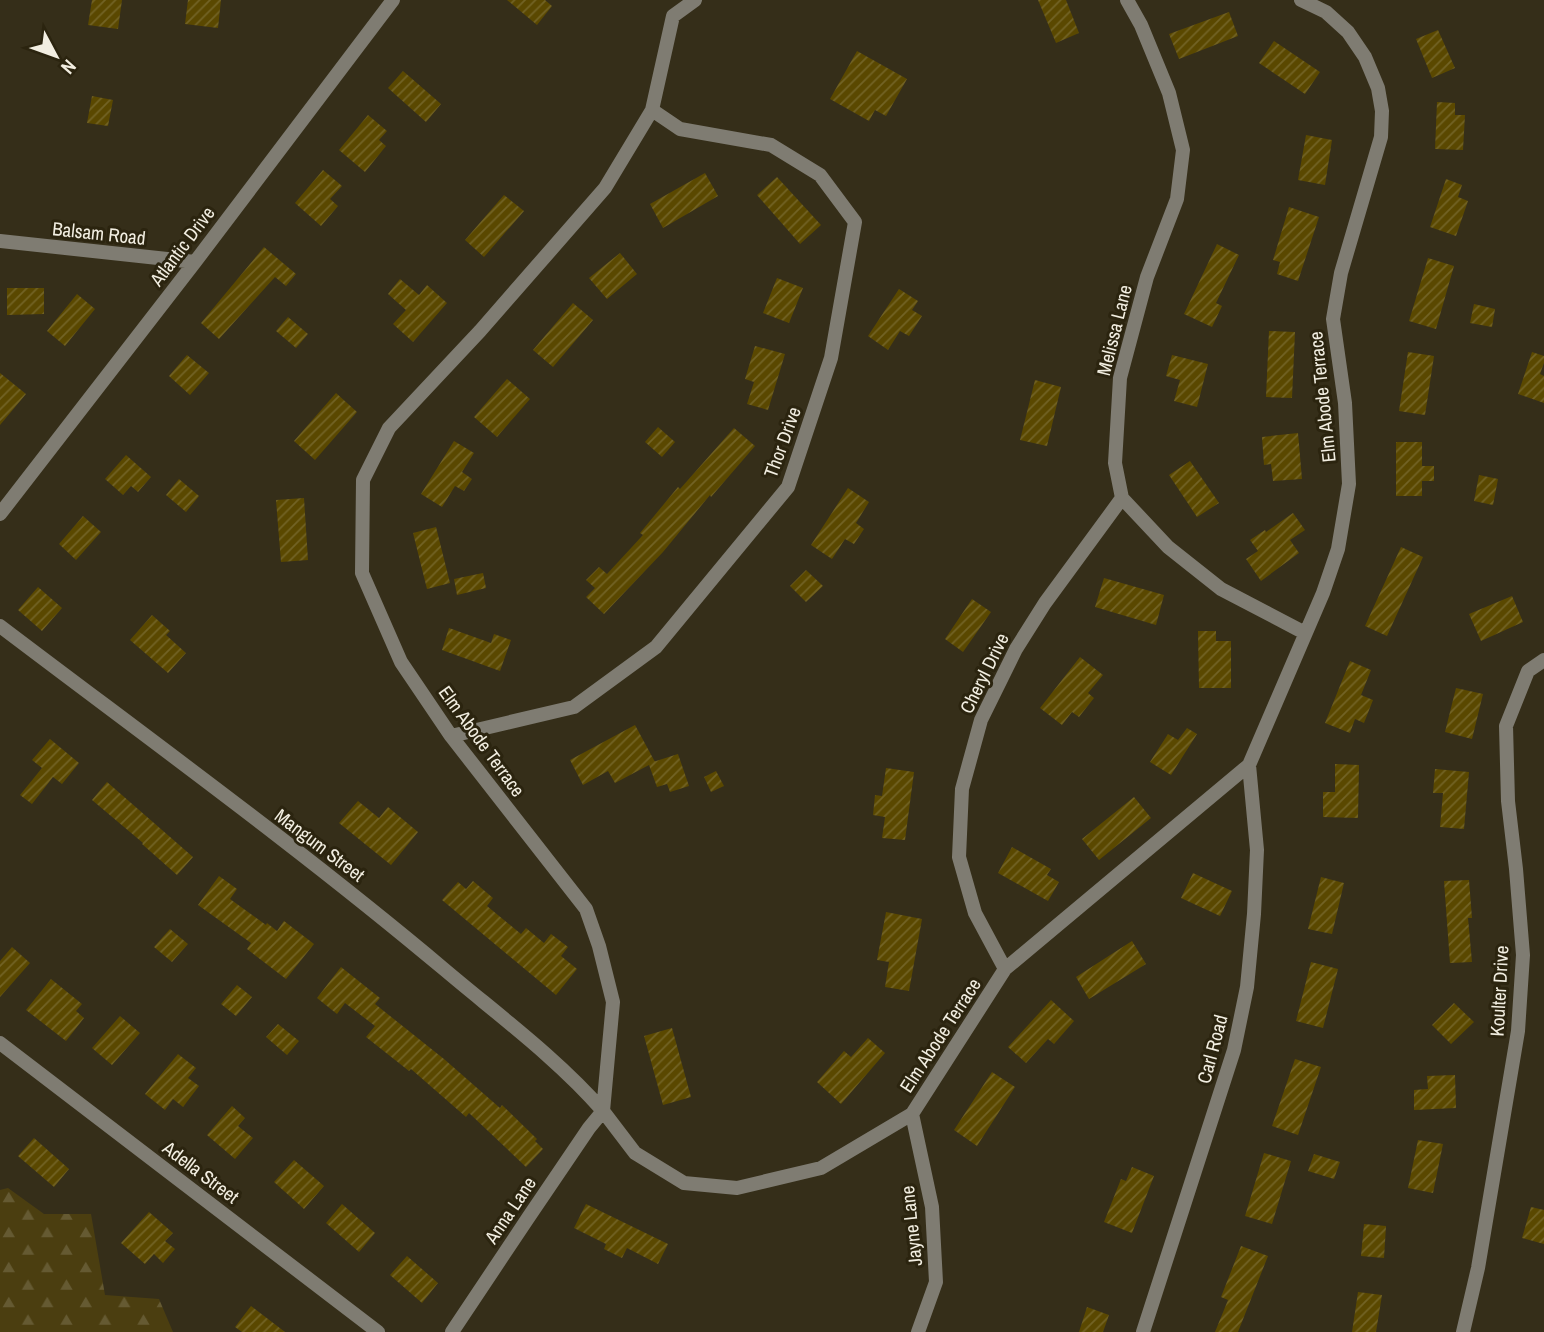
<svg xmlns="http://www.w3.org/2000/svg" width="1544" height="1332" viewBox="0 0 1544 1332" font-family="'Archivo Narrow',sans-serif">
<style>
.forest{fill:url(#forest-firs)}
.building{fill:url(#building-hatch)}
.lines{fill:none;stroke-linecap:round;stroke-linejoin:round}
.minor{stroke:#7f7c72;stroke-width:14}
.labels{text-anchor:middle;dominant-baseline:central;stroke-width:6;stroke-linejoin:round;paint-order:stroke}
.street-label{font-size:19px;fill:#f2eee1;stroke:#2b240f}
</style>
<defs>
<pattern id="forest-firs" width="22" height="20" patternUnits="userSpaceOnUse" patternTransform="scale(1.75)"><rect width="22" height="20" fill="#4b3e10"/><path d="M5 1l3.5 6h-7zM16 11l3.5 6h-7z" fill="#655a32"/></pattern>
<pattern id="building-hatch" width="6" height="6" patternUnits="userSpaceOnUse" patternTransform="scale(1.75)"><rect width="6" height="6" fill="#5a4800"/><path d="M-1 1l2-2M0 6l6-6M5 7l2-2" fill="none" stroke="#726325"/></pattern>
</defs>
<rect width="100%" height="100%" fill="#352e19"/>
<path class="forest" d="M8,1188l36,26h47l14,81 54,4 14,33h-173v-142z"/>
<path class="building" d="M92,0h30l-4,29 -30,-4z
M188,0h33l-3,28 -33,-4z
M507,0h38l7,6 -15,19z
M1038,0h28l13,33 -23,10z
M1229,12l9,24 -59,23 -10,-25z
M1438,30l17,38 -23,10 -16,-39z
M1274,41l46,31 -15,22 -46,-31z
M857,51l50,28 -21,37 -11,-6 -6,11 -39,-22z
M403,71l38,33 -15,18 -38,-34z
M92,96l21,4 -5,26 -21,-3z
M1437,102l18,1v12h10l-2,35 -28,-1z
M368,115l19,16 -8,9 7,6 -21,26 -26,-22z
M1306,135l26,5 -7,45 -27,-5z
M323,170l19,16 -12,13 8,7 -17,20 -26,-23z
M705,173l13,23 -55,32 -13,-24z
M777,177l44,48 -21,19 -43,-49z
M1446,179l16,6 -4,12 10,4 -12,35 -26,-9z
M504,195l20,16 -40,46 -19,-17z
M1289,207l30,10 -21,64 -21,-7 3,-12 -7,-2z
M1217,244l22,11 -23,48 6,3 -10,21 -28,-13z
M264,247l32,27 -10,12 -11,-9 -56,62 -18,-16z
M620,253l17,21 -30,25 -18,-21z
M1428,258l26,8 -18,63 -27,-8z
M777,278l26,10 -14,35 -26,-10z
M400,279l19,16 8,-10 20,18 -34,39 -20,-18 13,-14 -18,-16z
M7,288h37v26l-37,1z
M899,289l19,12 -6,9 10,6 -13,20 -9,-5 -12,19 -20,-14z
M77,294l18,15 -30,37 -18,-15z
M573,303l20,17 -40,47 -20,-17z
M1474,304l21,5 -3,18 -22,-4z
M288,317l20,17 -12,14 -20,-17z
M1269,331l26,1 -3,66 -26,-1z
M755,346l30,8 -17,56 -21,-6 7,-22 -9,-3z
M1408,352l26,4 -9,59 -26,-4z
M1532,352l12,4v7l-4,11 4,2v27l-26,-9z
M187,355l22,18 -19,22 -21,-19z
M1172,355l36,9 -11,43 -23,-6 6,-21 -14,-4z
M0,373l26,21 -26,31z
M507,379l23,20 -33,38 -23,-20z
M1035,380l26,7 -14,59 -27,-6z
M336,393l21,19 -42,48 -21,-19z
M658,427l17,15 -13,15 -17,-15z
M734,428l21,18 -44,51 -1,-2 -47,57 -59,62 -18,-17 9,-9 -9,-8 13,-13 8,7 36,-39 -3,-2 38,-46 2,2z
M1298,433l4,46 -29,2 -2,-17 -7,1 -2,-28z
M454,441l20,12 -12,19 10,7 -8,12 -9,-5 -13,21 -21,-13z
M1396,442h26v24h12v15h-12v15h-26z
M126,455l25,22 -13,15 -7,-6 -8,9 -18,-16z
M1190,461l29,42 -22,14 -28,-42z
M1479,475l19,4 -5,26 -19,-4z
M179,479l20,17 -13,16 -20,-17z
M848,488l21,14 -13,21 8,6 -10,15 -9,-5 -13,20 -21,-14z
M304,498l4,62 -27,2 -5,-62z
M1293,513l12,17 -15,10 9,13 -38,28 -15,-22 12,-8 -8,-11 15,-10 1,2z
M83,516l18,16 -25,28 -17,-16z
M436,527l14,56 -23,6 -14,-56z
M1401,547l22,10 -36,79 -22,-10z
M806,570l17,16 -17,16 -16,-16z
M483,573l3,15 -29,7 -3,-16z
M1104,578l60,17 -8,30 -61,-18z
M38,587l24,21 -20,23 -24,-21z
M1512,596l11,26 -42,19 -12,-27z
M972,599l19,13 -28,40 -18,-13z
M152,615l18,16 -4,4 20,18 -18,20 -38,-33z
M449,628l42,15 3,-9 17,6 -11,31 -58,-21z
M1198,631h18v10h15v47h-32z
M1080,657l23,18 -15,18 6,5 -15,19 -7,-5 -10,13 -22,-17z
M1350,661l21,9 -10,25 12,5 -9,23 -9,-4 -5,14 -25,-10z
M1456,688l27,6 -11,45 -27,-7z
M635,725l20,37h-2l25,-8 11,32 -19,6 -3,-8 -10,3 -8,-22 -34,18 -7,-12 -25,14 -13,-25z
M1187,728l10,6 -26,41 -21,-13 18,-28 10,6z
M50,739l29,24 -17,21 -9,-7 -21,27 -12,-9 22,-27 -10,-8z
M1335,764l24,1 -1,53 -35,-1v-25h12z
M886,768l28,4 -9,68 -23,-2 3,-21 -12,-2 2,-20 7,1z
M1435,769l34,3 -5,57 -24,-2 3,-34h-10z
M716,771l8,15 -13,6 -7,-15z
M107,782l86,75 -16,18 -35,-31 1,-1 -51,-43z
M1134,797l17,21 -52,42 -17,-21z
M358,801l21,17 9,-11 30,25 -27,33 -52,-42z
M1012,847l39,22 -4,6 12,7 -11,19 -50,-28z
M1193,873l39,18 -12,25 -39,-18z
M219,876l18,13 -7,10 36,26 1,-2 10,8 7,-10 30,23 -28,35 -39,-30 4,-6 -53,-38z
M1321,877l23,6 -12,51 -24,-5z
M1469,880l3,38h-4l4,44 -22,1 -6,-82z
M473,881l20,17 -6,8 34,28 5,-6 18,15 7,-9 17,13 -7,9 16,13 -21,26 -114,-95 16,-18 8,7z
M886,912l36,7 -13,72 -24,-4 4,-25 -12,-2z
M170,929l18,15 -16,18 -18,-15z
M1132,941l14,23 -57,35 -13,-22z
M12,947l18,16 -30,34v-36z
M1311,962l27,7 -15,59 -27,-7z
M341,967l39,31 -5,6 69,55 56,49 2,-3 35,34 -2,2 8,8 -17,18 -57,-54 -3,4 -55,-48 -2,2 -43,-34 9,-11 -30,-23 -8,11 -20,-16z
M51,979l31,25 -6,7 8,7 -18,23 -40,-31z
M237,985l15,12 -16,19 -15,-12z
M1051,1000l23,21 -20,23 -6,-5 -22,24 -18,-16z
M1454,1003l20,19 -23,22 -19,-19z
M120,1016l20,17 -28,32 -20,-17z
M278,1024l21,17 -12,14 -21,-18z
M672,1028l19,69 -28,8 -19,-69z
M868,1038l17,15 -44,51 -24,-22 27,-31 7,6z
M178,1054l18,14 -8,10 11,8 -16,21 -10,-8 -8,11 -20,-16z
M1295,1059l26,8 -23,68 -26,-9z
M992,1072l23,15 -38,59 -23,-16z
M1455,1075l1,33 -42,2v-20l14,-1 -1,-13z
M232,1106l13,12 -7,8 15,12 -18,21 -28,-24z
M34,1138l35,31 -15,18 -36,-31z
M1418,1140l25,4 -10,49 -25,-5z
M1264,1153l27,8 -19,63 -27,-8z
M1314,1154l26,8 -6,17 -26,-8z
M294,1160l30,26 -20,23 -30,-27z
M1132,1167l22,9 -22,57 -28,-11 17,-43 5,2z
M342,1204l33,29 -16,19 -33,-29z
M586,1204l82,40 -10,20 -31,-16 -5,10 -18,-9 2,-5 -32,-16z
M1531,1207l13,3v34l-22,-6z
M149,1212l24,21 -8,8 10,8 -12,14 -9,-9 -9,10 -24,-21z
M1364,1224l22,2 -2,32 -23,-2z
M1241,1246l27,10 -30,76h-23l13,-32 -7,-3z
M407,1256l31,27 -16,20 -32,-28z
M1358,1292l24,3 -6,37h-24z
M251,1306l34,26h-43l-7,-5z
M1087,1307l22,8 -6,17h-24z"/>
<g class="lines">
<path class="minor" d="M695,0l-22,16 -21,94 -47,78 -125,143 -91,97 -26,52 -1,93 39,89 50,74 135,173 13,37 14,56 -10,109 32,42 49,30 53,5 84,-20 91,-54 93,-145 244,-204 74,-172 15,-44 11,-65 -4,-81 -12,-84 8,-46 40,-136 1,-26 -4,-23 -13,-31 -17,-25 -22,-20 -25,-12
M1127,0l14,25 28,68 14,57 -6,49 -30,78 -27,101 -5,85 7,35 46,49 53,42 84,44
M0,241l195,21
M0,514l195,-252 198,-262
M0,626c149,113 301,223 445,344 52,44 113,89 158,141l-14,17 -61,90 -76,114
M451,736l123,-29 82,-60 132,-160 43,-129 24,-136 -35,-47 -49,-30 -91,-16 -28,-19
M1005,969l-30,-56 -16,-56 3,-68 19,-69 35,-71 29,-46 77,-105
M0,1043l378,289
M912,1114l20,93 4,75 -18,50
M1143,1332l91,-282 13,-63 7,-73 3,-64 -8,-85
M1463,1332l15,-64 40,-237 5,-76 -7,-86 -8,-68 -2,-75 22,-55 16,-11"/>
</g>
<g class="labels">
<g class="street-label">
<text transform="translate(99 233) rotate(6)">Balsam Road</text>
<text transform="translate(182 246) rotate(-53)">Atlantic Drive</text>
<text transform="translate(1114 330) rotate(-76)">Melissa Lane</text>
<text transform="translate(1322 397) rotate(-96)">Elm Abode Terrace</text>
<text transform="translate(782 442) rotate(-70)">Thor Drive</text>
<text transform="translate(984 673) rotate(-64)">Cheryl Drive</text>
<text transform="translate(482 741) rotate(54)">Elm Abode Terrace</text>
<text transform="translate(320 845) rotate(37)">Mangum Street</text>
<text transform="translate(1499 991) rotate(-87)">Koulter Drive</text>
<text transform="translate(940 1035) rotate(-57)">Elm Abode Terrace</text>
<text transform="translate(1212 1049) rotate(-75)">Carl Road</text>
<text transform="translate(201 1172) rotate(37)">Adella Street</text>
<text transform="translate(510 1210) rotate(-56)">Anna Lane</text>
<text transform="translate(911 1226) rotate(-96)">Jayne Lane</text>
</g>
</g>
<g transform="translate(56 56) rotate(131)" stroke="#2b240f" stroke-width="5" paint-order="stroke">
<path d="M0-5L12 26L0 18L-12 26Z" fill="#f2eee1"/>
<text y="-10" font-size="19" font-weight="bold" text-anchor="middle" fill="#f2eee1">N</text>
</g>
</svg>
